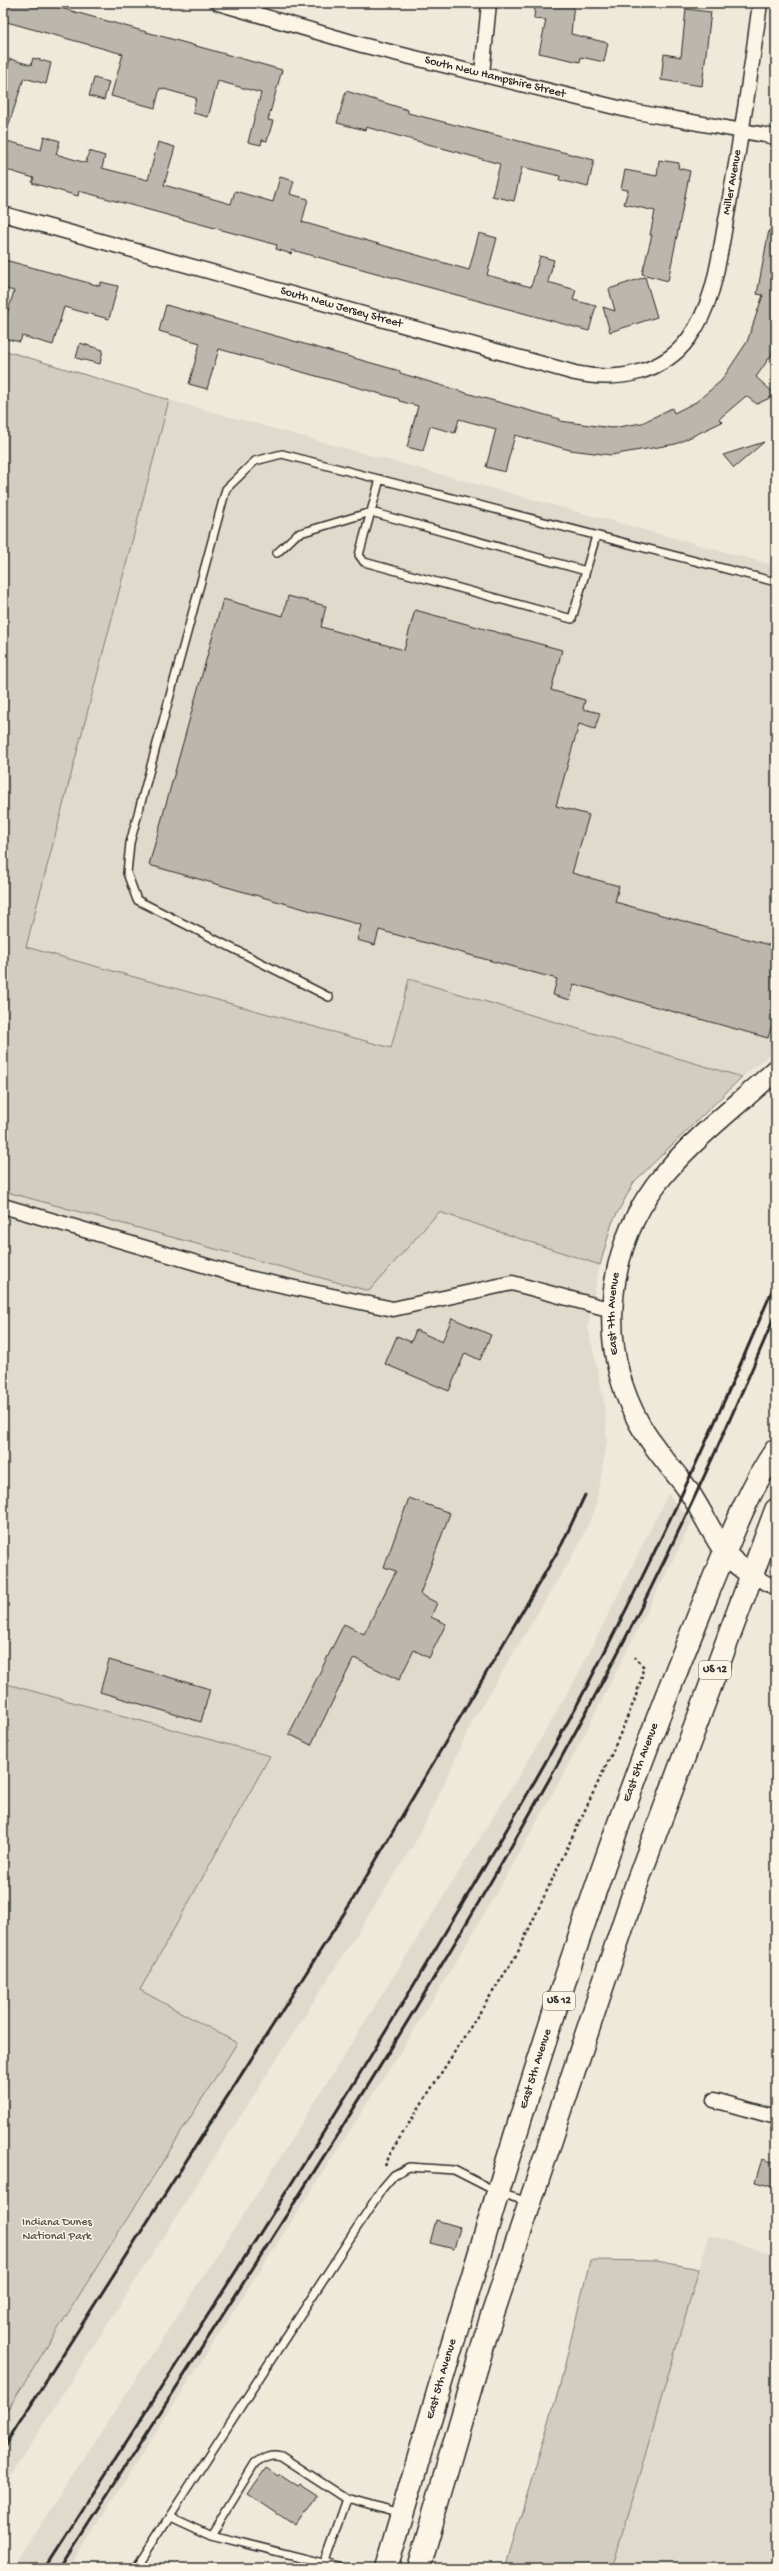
<svg xmlns="http://www.w3.org/2000/svg" width="779" height="2571" viewBox="0 0 779 2571" font-family="'Gochi Hand',sans-serif">
<style>
.built{fill:#e0dacc}
.green{fill:#d2cdc0;stroke:#7e7c76}
.building{fill:#bcb7ac;stroke:#2b2b2b}
.lines{fill:none;stroke-linecap:round;stroke-linejoin:round}
.lane-casing{stroke:#2b2b2b;stroke-width:10}
.street-casing{stroke:#2b2b2b;stroke-width:17}
.secondary-casing{stroke:#2b2b2b;stroke-width:23}
.primary-casing{stroke:#2b2b2b;stroke-width:25}
.path{stroke:#2b2b2b;stroke-width:2.5;stroke-dasharray:3 3;stroke-linecap:butt}
.lane{stroke:#fcf5e5;stroke-width:7}
.street{stroke:#fcf5e5;stroke-width:14}
.secondary{stroke:#fcf5e5;stroke-width:20}
.primary{stroke:#fcf5e5;stroke-width:22}
.rail{stroke:#2b2b2b;stroke-width:3}
.labels{text-anchor:middle;dominant-baseline:central;stroke-width:3;stroke-linejoin:round;paint-order:stroke}
.shield{fill:#fcf5e5;stroke:#6a6863;stroke-width:1}
.shield-label{font-size:11px;font-weight:bold;fill:#2b2b2b}
.street-label{font-size:12px;fill:#2b2b2b;stroke:#fcf5e5}
.park-label{font-size:12px;fill:#555450;stroke:#fcf5e5}
</style>
<rect width="100%" height="100%" fill="#efe9da"/>
<filter id="ink" filterUnits="userSpaceOnUse"><feTurbulence type="fractalNoise" baseFrequency=".025" numOctaves="2"/><feDisplacementMap in="SourceGraphic" scale="8" xChannelSelector="R" yChannelSelector="G"/><feConvolveMatrix kernelMatrix="1 2 1 2 8 2 1 2 1" color-interpolation-filters="sRGB"/></filter>
<g filter="url(#ink)">
<path class="built" d="M169,400l607,166v483l-34,28 -333,-98 -18,69 -365,-101z
M3,1191l366,100 70,-80 161,54 -12,62 17,78 2,37 -12,68 -18,38 -104,172 -40,88 -20,38 -410,642v-71l234,-374 -97,-53 130,-234 -267,-73z
M668,1494l24,28 -118,233 -62,111 -46,79 -55,90 -342,533h-57l254,-388 259,-414 54,-93z
M709,2235l67,20v313h-164z"/>
<path class="green" d="M3,350l166,50 -143,547 365,101 18,-69 333,98 -108,105 -22,41 -12,42 -161,-53 -70,79 -366,-100z
M3,1683l267,73 -130,234 97,53 -234,374z
M590,2260l67,1 42,8 -87,299h-107l55,-183z"/>
<path class="building" d="M7,3h36l239,67 -14,50 5,1 -6,20 -5,-1 -1,5 -13,-3 13,-49 -43,-12 -10,36 -15,-4 3,-15 -36,-10 -5,20 -44,-12 12,-42 -120,-33z
M535,3h39l-3,31 37,9 -4,19 -23,-5 -1,5 -41,-9 7,-33 -12,-1z
M686,9l25,3 -9,74 -41,-6 3,-26 17,3z
M33,58l18,5 -5,21 -22,-6 -17,52h-4v-46l7,-25 21,6z
M94,78l15,4 -5,18 -15,-4z
M346,91l62,19v3l186,47 -6,27 -29,-7 1,-4 -38,-9 -8,34 -22,-5 8,-32 -134,-37 -1,3 -28,-7z
M44,136l16,5 -4,13 30,9 3,-12 16,5 -3,12 46,12 10,-38 17,5 -11,38 67,19 4,-13 38,11 7,-25 14,4 -4,13 18,5 -6,23 167,48 10,-37 18,5 -10,37 44,12 9,-31 14,4 -6,22 28,8 -3,10 23,6 -7,25 -297,-81 -1,4 -15,-5 1,-4 -183,-50 -15,-4 -1,5 -46,-13 2,-5 -31,-9v-29l38,10z
M659,160l20,3 -1,5 12,3 -22,110 -26,-7 10,-39h-2l5,-24 -31,-7 4,-14 -7,-1 4,-19 32,6z
M769,230l7,1v110l-4,13 -16,23 20,18 -19,9 -11,-8 -27,23 3,3 -46,22 -65,11 -41,-5 -55,-15 -10,37 -19,-5 10,-38 -37,-10 -4,14 -25,-7 -7,25 -16,-4 11,-41 -19,-5v-2l-180,-50 -12,40 -18,-5 11,-41 -41,-12 7,-26 234,66v2l80,24 80,22v2l52,7 30,-5 30,-15 2,5 22,-11 25,-21 26,-39 16,-47 -6,-1z
M5,260l95,26 1,-4 17,4 -9,33 -45,-12 -11,38 -31,-9 -2,6 -17,-4v-10l11,-37 -11,-3z
M645,277l12,40 -47,15 -7,-25 12,4 -6,-22z
M80,343l23,7 -3,14 -24,-6z
M764,442l-30,26 -11,-13z
M288,596l38,10 -5,21 83,23 11,-40 147,40 -11,40 34,10 -2,9 17,4 -5,16 -16,-5 -23,82 33,9 -17,58 47,13 -4,16 161,45v63l-8,28 -194,-54 -4,16 -17,-5 4,-16 -178,-49 -4,15 -18,-5 4,-15 -212,-60 74,-266 60,17z
M452,1318l39,17 -11,25 -15,-7 -16,38 -64,-27 12,-28 14,6 5,-12 26,12z
M409,1498l41,15 -30,81 17,9 -6,14 15,7 -17,34 -15,-8 -15,30 -45,-22 -43,87 -22,-11 55,-110 20,10 32,-63 -12,-4z
M109,1660l101,29 -9,33 -101,-30z
M762,2159l14,4v25l-21,-6z
M436,2220l24,7 -6,22 -24,-6z
M266,2468l12,8 2,-2 18,12 2,-2 17,11 -21,31 -48,-32z"/>
<g class="lines">
<g class="lane-casing">
<path id="lane" d="M380,479l-21,76 5,7 208,57 24,-83
M277,553l20,-19 74,-22 215,59
M329,997l-192,-97 -10,-27 3,-30 96,-354 29,-28 27,-7 494,128
M170,2516l41,19 44,-72c9,-6 15,-10 26,-7l66,43 53,15
M211,2535l132,33
M325,2562l22,-63
M136,2568l246,-379 12,-14 15,-8 45,3 45,23 30,9"/>
</g>
<g class="street-casing">
<g id="street">
<path id="s1" d="M218,3l144,42 269,66 145,26"/>
<path d="M482,74l7,-71"/>
<path id="s2" d="M3,214l572,159c41,9 88,1 114,-35 26,-35 30,-82 38,-123 13,-71 24,-141 33,-212"/>
<path d="M3,1206l241,71 149,32 119,-26 100,27"/>
<path d="M751,1575l25,13"/>
<path d="M714,2100l62,17"/>
</g>
</g>
<g class="secondary-casing">
<g id="secondary">
<path id="s3" d="M751,1575c-9,-7 -21,-15 -27,-24 -15,-22 -25,-47 -41,-68 -15,-19 -32,-38 -44,-60 -44,-80 -33,-182 27,-251 33,-38 73,-68 110,-102"/>
</g>
</g>
<g class="primary-casing">
<g id="primary">
<path id="s4" d="M386,2568c83,-278 161,-558 264,-829 20,-54 42,-107 64,-161 18,-43 35,-89 62,-128"/>
<path d="M418,2568l70,-240 150,-448 138,-370"/>
</g>
</g>
<path class="path" d="M385,2166l7,-16 125,-196 95,-201 23,-54 7,-23 1,-10 -9,-9"/>
<use href="#lane" class="lane"/>
<use href="#street" class="street"/>
<use href="#secondary" class="secondary"/>
<use href="#primary" class="primary"/>
<path class="rail" d="M3,2448l349,-547 210,-357 23,-49
M45,2568c136,-211 273,-421 401,-637 55,-91 110,-183 158,-278 63,-122 119,-246 172,-372
M60,2568c191,-298 388,-593 553,-906 60,-113 113,-231 163,-349"/>
</g>
</g>
<g class="labels">
<g class="shield">
<rect x="699" y="1661" width="32" height="18" rx="3"/>
<rect x="543" y="1992" width="32" height="18" rx="3"/>
</g>
<g class="shield-label">
<text x="715" y="1670">US 12</text>
<text x="559" y="2001">US 12</text>
</g>
<g class="street-label">
<text stroke="none"><textPath href="#s1" startOffset="287">South New Hampshire Street</textPath></text>
<text stroke="none"><textPath href="#s2" startOffset="883">Miller Avenue</textPath></text>
<text stroke="none"><textPath href="#s2" startOffset="351">South New Jersey Street</textPath></text>
<text stroke="none"><textPath href="#s3" startOffset="304">East 7th Avenue</textPath></text>
<text stroke="none"><textPath href="#s4" startOffset="845">East 5th Avenue</textPath></text>
<text stroke="none"><textPath href="#s4" startOffset="521">East 5th Avenue</textPath></text>
<text stroke="none"><textPath href="#s4" startOffset="197">East 5th Avenue</textPath></text>
</g>
<g class="park-label">
<text x="57" y="2223">Indiana Dunes<tspan x="57" dy="14">National Park</tspan></text>
</g>
</g>
<rect width="779" height="2571" fill="none" stroke="#fcf5e5" stroke-width="16"/>
<rect x="8" y="8" width="763" height="2555" fill="none" stroke="#2b2b2b" stroke-width="1.5" filter="url(#ink)"/>
</svg>
